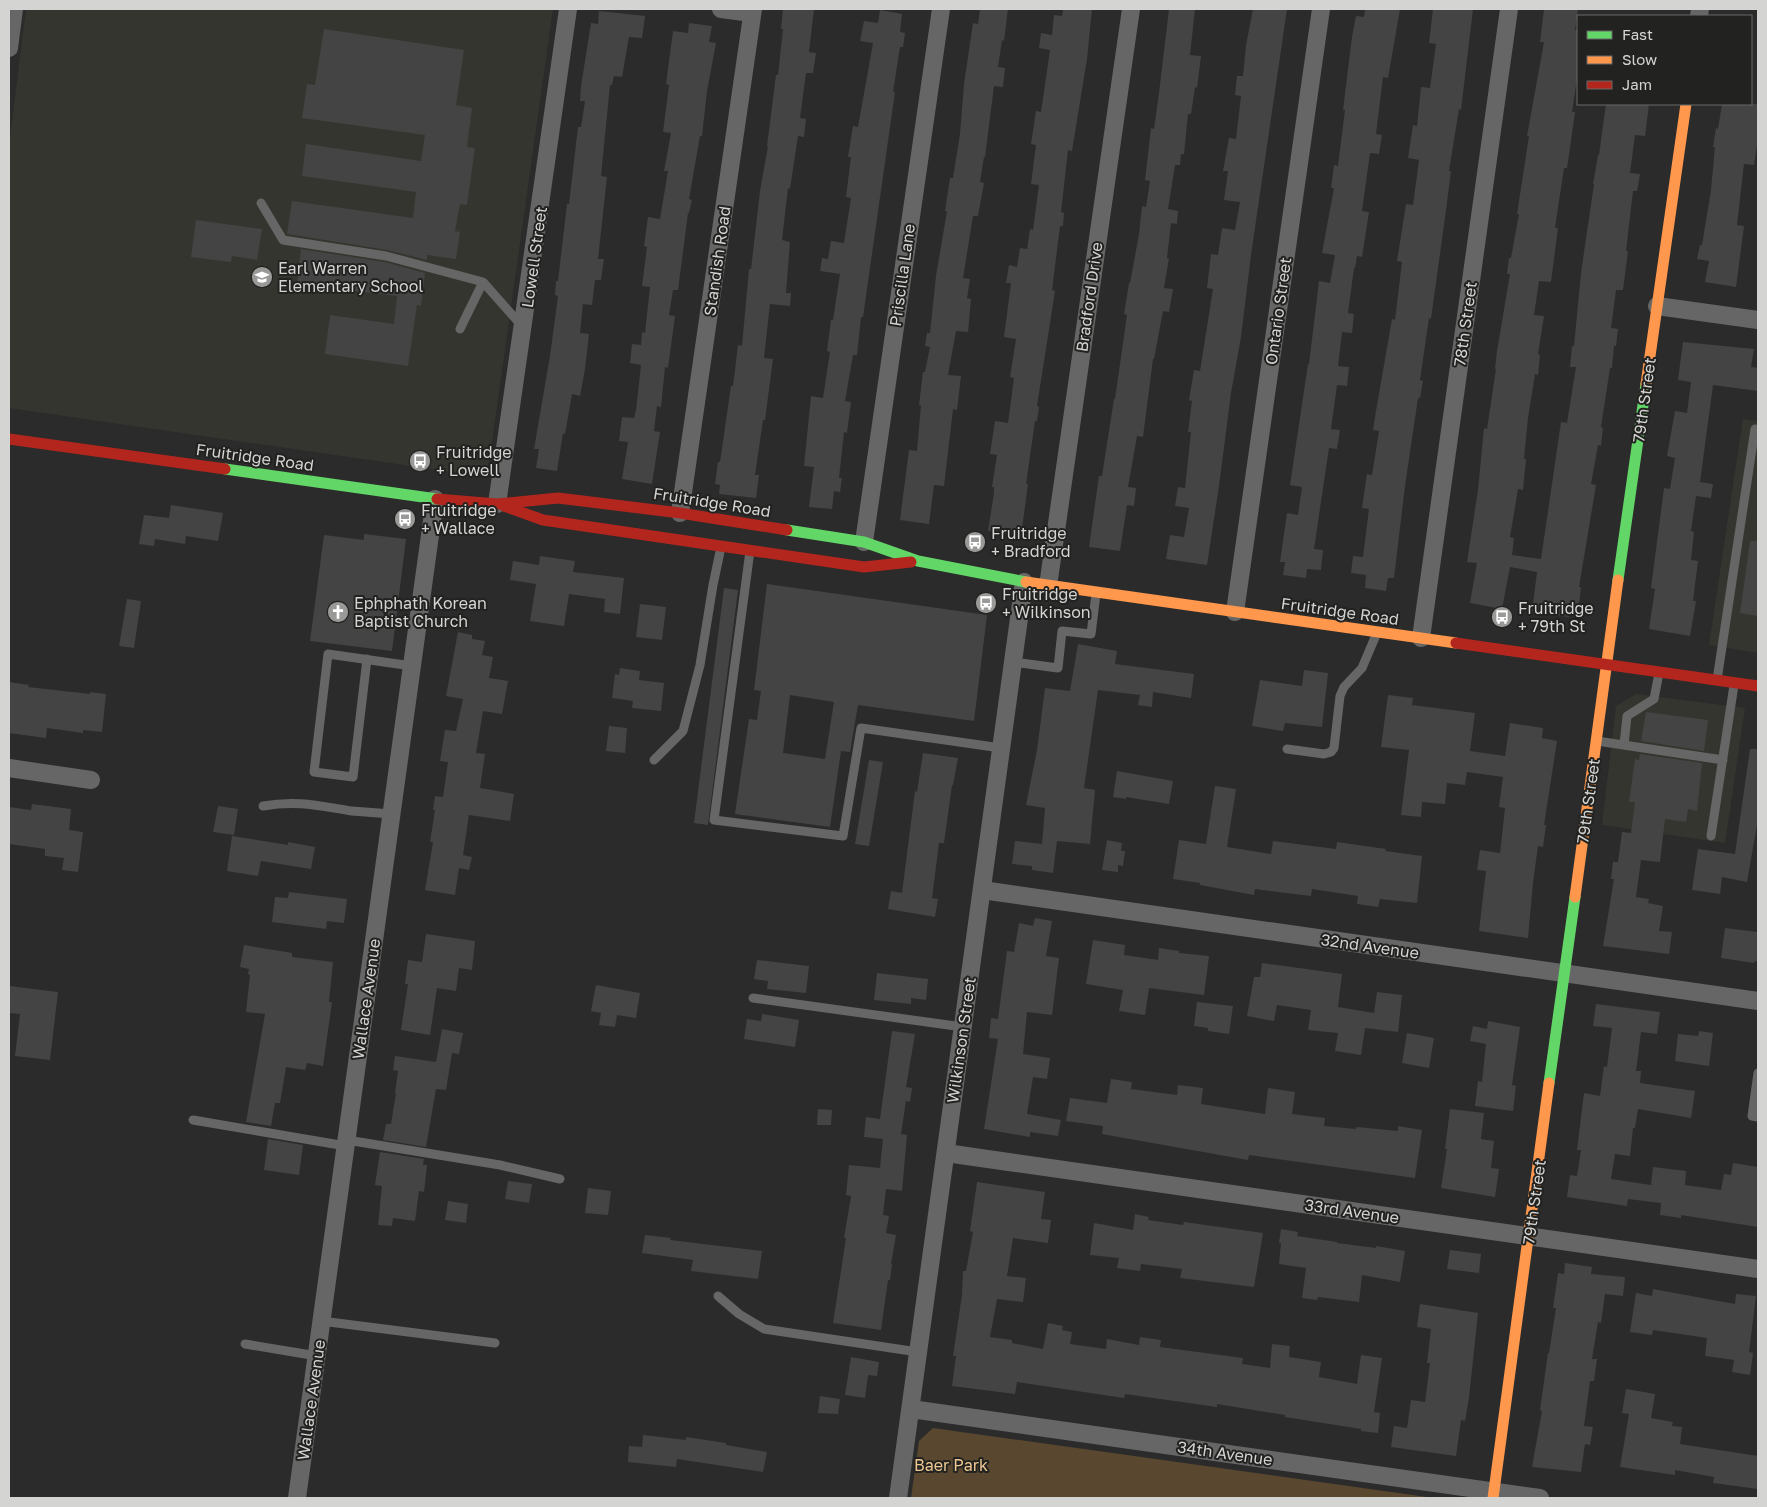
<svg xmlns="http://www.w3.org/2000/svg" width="1767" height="1507" viewBox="0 0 1767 1507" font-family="'Golos Text',sans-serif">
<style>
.built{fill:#34352e}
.green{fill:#59482f}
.building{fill:#444;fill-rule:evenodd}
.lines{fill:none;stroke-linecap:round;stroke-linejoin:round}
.lane{stroke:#666;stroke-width:9}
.street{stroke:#666;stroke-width:18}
.fast{stroke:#63d668;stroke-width:11}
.slow{stroke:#ff974d;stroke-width:11}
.jam{stroke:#b3261e;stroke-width:11}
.labels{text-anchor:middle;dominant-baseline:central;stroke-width:4;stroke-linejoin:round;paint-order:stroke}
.street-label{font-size:16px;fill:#d4d4d3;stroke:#222220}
.poi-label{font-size:16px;fill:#d4d4d3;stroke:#222220;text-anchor:start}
.park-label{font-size:16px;fill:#edc791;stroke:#222220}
</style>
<rect width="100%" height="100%" fill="#2b2b2b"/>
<path class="built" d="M26,9h527l-66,468 -478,-69v-262z
M1743,419l15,2v232l-49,-8z
M1636,694l109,14 -20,135 -123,-18 14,-119z"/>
<path class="green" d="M933,1428l501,70h-523l8,-57z"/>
<path class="building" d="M783,9h31l-5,43 7,1 -3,20h-7l-6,45 6,1 -2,18 -6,-1 -8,53 -2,-1 -6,52 8,2 -4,51h5l-1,13 -20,-2 -6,54 9,1 -8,61h-2l-8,55h4l-3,23 -37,-4 1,-9 -5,-1 3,-22h2l11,-76h2l5,-41 4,1 7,-77h2l9,-78 8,-45h-1l9,-71h2l5,-46h-2z
M980,9h28l-4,32 -2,-1 -4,27 7,1 -2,19 -9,-1 -9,71h-1l-4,25 4,1 -6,33h-5l-10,62 7,1 -3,19 4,1 -3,33 -12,-1 -8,44 13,1 -4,34 -4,-1 -9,77 -10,-1 -5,39 -29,-4 9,-70 8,1 4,-46h-2l4,-33h2l5,-25 -5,-1 2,-13h3l6,-57 11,-65h-2l5,-33h3l7,-44 4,-50 9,-61 5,1z
M1063,9h29l-5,50 -15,92 -4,-1 -7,62 3,1 -1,13h-3l-8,64 3,1 -18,115 2,1 -2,14h-2l-9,63h2l-7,52 -33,-5 6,-38v-6h-2l5,-32 -7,-1 5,-33 13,2 6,-45 -4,-1 6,-38 -12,-2 7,-54h-5l3,-18 8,2 3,-19 7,1 3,-20 3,1 6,-45 -8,-1 5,-39 -5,-1 5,-33 5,1 9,-62 -11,-2 2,-15 11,2 2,-20 8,1z
M1169,9h26l-5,46 11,1 -4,32 -2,-1 -4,27h-3l-4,40h-3l-1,11h-5l-7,44 10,2 -1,13 -6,-1 -4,35h2l-5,30 9,1 -4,23 -6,-1 -9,48h-1l-10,78 -6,-1 -9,51 8,1 -2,18 -7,-1 -7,46 -31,-4 10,-71h3l12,-77h1l12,-84 -3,-1 5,-31h1l9,-49 3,-28 4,1 4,-26 -5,-1 6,-52 3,1 5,-36z
M1253,9h34l-36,246 -10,82 -10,56 -12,93 -12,79 -41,-6 4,-24 14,2 5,-29 -14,-2 3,-19 7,1 6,-56h-3l4,-31 -3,-1 5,-30 6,1 13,-82 -6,-1 4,-34 7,1 4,-27 13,2 5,-28 -16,-2 4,-29h-5l6,-33 7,1 5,-43 -6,-1 2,-19h6l3,-31z
M1365,9h35l-12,69 -5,-1 -7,57 6,1 -3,19 -9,-1 -8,58 7,1 -7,45 -5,-1 -2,12h-1l-6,45 6,1 -2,19 -10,-1 -4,34 11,1 -2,19 -10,-1 -6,44 9,1 -3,19 -8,-1 -15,101 9,1 -2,20 -14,-1 -1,9 -23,-3 2,-13h-5l7,-49 11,2 4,-28 -12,-2 18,-121h1l10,-83 11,2 5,-28 -13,-2 12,-65h-3l3,-23 4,1 7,-56h-2l9,-73 4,-21 8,1z
M1433,9h40l-12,101 -2,-1 -10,62h2l-5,39 -15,109 -2,-1 -9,62 3,1 -3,17h-2l-13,88 -11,92h-6l-2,13 -21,-3 1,-13 -15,-2 2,-17 10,1 6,-48 -7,-1 5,-34 5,1 7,-44 -6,-1 3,-19 16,-92 3,1 7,-58 -5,-1 9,-57 7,1 6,-45 -11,-2 5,-33 4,1 4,-39 9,1 6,-44 -7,-1z
M1544,9h34l-3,21h3v42l-6,40h3l-5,36 -3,20h-3l-9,60h3l-7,54 -12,-1 -5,34 10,1 -6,38 2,1 -2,20 -3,-1 -7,44 -4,41h2l-3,31 -5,-1 -8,48 4,1 -2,17 29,4 20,-137 6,1 9,-56h-6l2,-21h2l7,-73 13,-89h-1l5,-29h1l7,-51h43l-4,32 -10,-1 -5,38 10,1 -3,17h-4l-7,60h2l-5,39h-7l-5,38 7,1 -2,17h-2l-2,22h-2l-9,59 2,1 -2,18 -3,-1 -7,39 5,1 -17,102h2l-2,18 -9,-1 -1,13 -37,-5 5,-40 -27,-5 -8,42 -32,-6 7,-40 -10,-1 11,-72 6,-62 3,1 9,-60h-1l2,-18 13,-77h-3l2,-16h2l8,-44h-2l12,-78h-2l17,-94h-4z
M880,10l22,4 -2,18 5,1 -2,14h-3l-7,45h2l-32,225h-2l-4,38h-4l-8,46 6,1 -4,31 -3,-1 -5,46h3l-2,14 -6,-1 -2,18 -23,-2 5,-40 -10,-1 7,-70 12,2 7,-46 -3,-1 4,-31h2l7,-46 -20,-3 2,-13 6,1 3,-18 13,2 7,-45 -5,-1 5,-40h-3l5,-31 5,1 15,-84 -13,-2 4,-20 14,2z
M599,11l46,5 -3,22 -13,-1 -7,40 -8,-1 -2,9h-2l-9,91 6,1 -9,82h6l-3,21h-6l-3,25 -9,-1 -3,29 9,1 -4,35 -5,27 -8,-2 -7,40 -2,-1 -6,38 -21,-3 3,-19h-5l16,-93 8,-60 -3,-1 1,-14h2l9,-77h2l9,-77h3l4,-26h-5l1,-15 10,-63 7,1z
M689,23l23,3 -3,16 7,1 -9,48 -5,45h-2l-11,63 3,1 -3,13h-1l-10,77h-5l-4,25 6,1 -7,52 -3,-1 -4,40 -4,-1 -3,25 6,1 -8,52 -30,-5 6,-37 -9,-1 3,-24 12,1 2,-8 5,-45 -11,-2 2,-19 9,1 1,-13 3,1 5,-46 -8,-1 5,-39 -3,-1 4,-29 12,2 8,-48h-4l7,-38 -8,-1 6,-47 -3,-1 7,-53 15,2z
M324,29l140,21 -8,55 16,3 -5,39 8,1 -8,57 -7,-1 -5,27 5,1 -4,27 -29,-4v5l-40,-10 -100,-16 5,-33 121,17 3,-26 -114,-16 4,-32 115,17 4,-26 -123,-17 5,-34 8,1z
M1722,104h36v34l-4,27 -10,-1 -7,61 7,1 -8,61 -31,-5 4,-21 -12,-2 3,-14h2l9,-55 4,-43h-2l3,-19 2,1z
M196,220l66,9 -5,31 -25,-4 -1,6 -40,-5z
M301,249l84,13 40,11 -4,33 -4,-1 -9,61 -83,-12 5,-39 64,9 3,-28 -100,-12z
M1683,342l71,7 -3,18 7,1v23l-45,-6 -13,97 13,2 -2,14 -15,-2 -5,35 3,1 -3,28 7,1 -5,40h3l-6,35 -41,-7 6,-40 -4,-1 13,-100 6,1 5,-31 -8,-2 8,-45 12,2 4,-31 -13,-2z
M171,505l52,8 -5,28 -32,-5 -1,8 -30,-5 -1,7 -15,-2 5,-29 25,3z
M364,534l42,5 -14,112 -82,-10 14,-106 40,5z
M1750,541h8v75l-18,-3z
M540,556l35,5 -2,11 51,6 -4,36 -16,-2 1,-13 -36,-5 -5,32 -34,-5 6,-37 -26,-4 3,-19 26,4z
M767,584l220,31 -13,106 -116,-16 -8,47 -9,-1 -11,76 -95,-13 14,-95 8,1 4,-29 -7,-1zM790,695l44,7 -9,57 -42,-6z
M724,588l14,2 -30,235 -14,-2z
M127,599l14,2 -7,47 -15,-2z
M640,604l26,3 -4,33 -26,-3z
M458,632l14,3v4l13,2 -3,14 11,2 -4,21 19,3 -6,33 -19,-3 -7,42 9,1 -5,34 34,6 -4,27 -41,-6 -6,40 9,2 -3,13 -10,-2 -4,27 -30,-5 8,-48h-3l5,-32h-2l2,-14 8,1 5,-35 -8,-1 5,-31 11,1 7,-32 -17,-3z
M1078,644l39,7 -2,13 79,10 -3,24 -38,-6 -1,15 -14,-2 2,-10 -42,-5 -14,98 11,2 -5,54 -33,-3 -4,32 -21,-3v-4l-20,-2 3,-23 27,3 3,-36 -19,-3 11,-55 8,-62 25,3z
M620,668l20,3 -1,9 25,3 -3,28 -29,-3 1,-7 -21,-3 3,-24 4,1z
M1304,670l24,3 -6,54 -37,-4 -2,8 -31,-5 8,-46 42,6z
M9,682l20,3 -1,2 62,7v-2l16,2 -4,38 -19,-2v3l-36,-5 -1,10 -37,-5z
M1388,695l25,3 -1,7 63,8 -5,38 35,5 5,-33 33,5 -1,10 15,3 -13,84h2l-3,22 -5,-1 -5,37 -5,55 -49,-7 7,-60 -9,-1 3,-20 20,3 5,-45 -6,-1 4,-30 -36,-5 -2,13 -18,-2 -2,21 -23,-2 -1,15 -20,-2 8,-65 -28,-3z
M1646,712l62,8 -4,31 -63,-10z
M609,726l18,2 -2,25 -19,-2z
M1750,749h8v70l-11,63 -25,-5 -2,17 -28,-4 6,-41 37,5z
M923,753l35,5 -5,27h-1l-8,58h-5l-7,55 6,1 -3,18 -47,-8 3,-18 11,2 13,-102 2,1z
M1640,754l62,9 -5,48 -9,-2 -2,13 -21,-3 -5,43 -19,-2 -5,37 13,2 -1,4 15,3 -4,25 13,1 -3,22 -66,-8 11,-67h-3l2,-17h5l4,-30 9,1 4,-31h-6l6,-43 4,1z
M869,760l14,2 -14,84 -14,-2z
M1117,771l56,10 -4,23 -43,-7v2l-13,-2z
M1215,786l21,3 -9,58 44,7 2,-13 63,8 1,-7 49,7 -1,2 37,5 -5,47 -37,-4 -2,8 -21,-3 1,-8 -46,-7 -1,7 -56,-7 -1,6 -54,-10v-2l-27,-4 6,-39 27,4z
M32,804l39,5 -2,21 14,2 -5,40 -16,-2 2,-12 -19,-2v-7l-36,-5v-37l22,3z
M218,806l20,3 -4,26 -21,-3z
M232,836l56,9v-3l27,5 -4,22 -50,-8 -3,15 -31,-5z
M1107,840l15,3 -1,8h4l-2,15 -5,-1v7l-16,-2z
M289,892l58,7 -3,24 -17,-2 -1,8 -54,-7 3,-25 13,1z
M1035,918l17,3 -6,35 13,2 -7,57 -25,-3 -4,42 27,4 -3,21 -14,-2 -6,37 34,6 -3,16 -28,-4v5l-46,-8 14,-90 -9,-1 2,-20 7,1 9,-68 7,1 5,-29 14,3z
M1725,928l33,4v29h-3l-1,2 -33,-5z
M426,934l49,7 -3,29 -13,-2 -3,23 -19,-3 -7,47 -29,-5 7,-46h-3l3,-24 14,2z
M1093,940l32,5 -1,10 34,5 1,-12 20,3v2l30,3 -5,39 -55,-7 -4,27 -26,-4 4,-21 -37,-6z
M244,945l48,8v4l41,5 -4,40h3l-9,64 -16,-3 -2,7 -19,-3 -6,36h-5l-4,23 -25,-4 19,-108 -19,-2 4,-37 -2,-1 1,-5 -9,-2z
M757,960l52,6 -3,27 -39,-4 1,-8 -14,-2z
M1262,963l80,11 -4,33 36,6 3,-21 25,3 -4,37 -33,-4 -4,27 -26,-4 3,-18 -30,-3 3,-20 -34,-5 -3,16 -27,-5 7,-39h6z
M877,973l51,6 -2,21 -15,-2v6l-37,-4z
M596,985l44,8 -4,25 -19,-3 -2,12 -16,-2 2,-12 -10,-2z
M9,986l49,6 -8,68 -35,-4 5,-42 -11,-1z
M1197,1002l36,4 -4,28 -21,-3v-3l-14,-2z
M1596,1004l64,8 -3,22 -16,-2 -5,39h5l-1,12 55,8 -4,27 -53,-9 -3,19h-2l-3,28 -15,-2 -4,25 40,6 2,-18 33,4 -1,14 36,5 3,-16 7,1 2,-12 25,4v60l-77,-12v3l-21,-3 1,-12 -33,-4 -1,7 -60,-9 3,-22 7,1 4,-26h-4l7,-57 16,3 4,-30 3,1 5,-39 -19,-2z
M762,1014l37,6 -4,27 -51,-8 3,-20 14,2z
M1488,1021l32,6 -8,58 4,1 -3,25 -38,-5 3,-25 4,1 4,-38 -16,-3 3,-15 14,3z
M442,1029l21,4 -4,21 -7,-1 -6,37 -10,-1 -10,58 -43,-7 3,-16h5l5,-31h-1l3,-22 -5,-1 2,-14 41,6z
M892,1031l23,3 -9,53 6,1 -2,14 -4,-1 -5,33 6,1 -5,56 -16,-2 -3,26 6,1 -3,17 10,2 -5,29h1l-2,16h-2l-7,50 -48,-7 13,-85h-2l7,-42 -5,-1 3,-30 31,3 3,-29 -19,-2 2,-20 14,2z
M1699,1031l14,2 -4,33 -34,-5 3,-27 20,2z
M1407,1033l27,5 -5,30 -27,-5z
M1111,1079l21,3 -1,7 46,6 1,-10 25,3 -2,16 64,10 3,-26 27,4 -3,22 33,4 -1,8 32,3 1,-2 41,4v-5l24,4 -7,48 -166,-23 -1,5 -146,-26 1,-8 -37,-5 4,-23 37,5z
M818,1109l14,1 -1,15h-14z
M1450,1109l34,4 -3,26 13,2 -3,27 8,1 -4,28 -54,-9 6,-39h-2z
M268,1139l35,6 -4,30 -35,-5z
M380,1152l44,7 -1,6h4l-3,27 -5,-1 -4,30 -22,-3 -1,8 -14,-1 4,-39 -7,-1z
M508,1181l24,3 -3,19 -24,-4z
M977,1182l68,10 -4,27 10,1 -3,23 -35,-5 -6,38 19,2 -3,24 -26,-3 -7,38 22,3v3l31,6 5,-26 15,3 -1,4 10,2 -2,12 36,5 1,-10 32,6 1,-8 21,3 -1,7 83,11 -1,6 28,4 2,-24 18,2 -1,11 32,5 -2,15 38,7 4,-29 21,3 -8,54 6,1 -2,20 -17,-2v-2l-76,-12v-2l-68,-11v3l-92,-13 -1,4 -107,-16 -2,12 -63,-8 4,-30h-3l9,-61 1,-24h3l7,-39 -3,-1z
M588,1188l23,3 -3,24 -23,-2z
M448,1201l20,3 -2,19 -21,-3z
M1135,1214l14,3 -1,3 35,5 1,-3 79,11 -9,54 -74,-9 2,-9 -41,-5 -1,7 -23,-3 2,-10 -29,-3 4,-32 39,7z
M1281,1229l17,3 -1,4 40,6v1l39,5v-2l29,5 -5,31 -38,-7 -3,27 -41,-5 -1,3 -15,-2 4,-30 -27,-4 2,-21h-2z
M645,1235l26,3 -1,2 92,11 -4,28 -67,-8 2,-11 -51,-7z
M1450,1250l31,4 -2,19 -32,-4z
M1565,1263l27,4 -1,7 34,3 -2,19 -18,-2 -4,29 -3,-1 -6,37h5l-3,22h-4l-6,45 9,1 -3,18 -5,-1 -4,28 -49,-5 10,-56 -2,-1 8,-57h1l7,-45h-3l5,-35 6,1z
M1653,1289l82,15 1,-10 20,2 -7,56 4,1 -3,22 -18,-3 2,-12 -29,-4 2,-18 -54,-8 -1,5 -22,-3 6,-39 16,3z
M1420,1304l58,9 -9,85 -4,23 -4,-1 -5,36 -65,-9 3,-21 13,2 4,-28 14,2 5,-39h-3l4,-34 -14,-2z
M851,1357l28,5 -2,14 -9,-1 -3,23 -20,-3z
M1626,1389l29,5 -4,24 22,4 -1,4 10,1 -2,17 78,12v33l-45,-6 1,-6 -39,-7v5l-55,-8 9,-53 -7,-1z
M820,1396l20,3 -2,15 -20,-1z
M643,1435l43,5v-3l40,6v2l41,7 -4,20 -86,-13 -1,8 -48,-5 1,-16 13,1z"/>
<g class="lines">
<path class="lane" d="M261,203l22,37 103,16 97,26 39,44
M460,329l23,-47
M750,551l-36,269 129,16 18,-108 140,20
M367,659l-14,118 -39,-5 14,-118 84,12
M1013,662l45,6 4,-37 29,3 5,-40
M1717,680l38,-251 3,1
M1597,741l126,19
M1624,745l3,-29 27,-17 5,-26
M1287,749l37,5 7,-2 3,-4 6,-52 4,-9 18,-19 14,-33
M654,760l29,-29 17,-66 13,-80 8,-38
M263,806c35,-6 56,0 89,5 13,1 27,2 39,3
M1711,836l23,-151
M753,998l210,29
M1758,1073l-6,43 6,1
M193,1120l153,26
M347,1140l153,25 60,14
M718,1296l21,18 25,15 154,23
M321,1321l174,22
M245,1344l72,12"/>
<path class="street" d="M721,9l31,4
M1699,16l1,-7
M9,48l5,-39
M1657,306l101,14
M497,504l71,-495
M680,513l73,-504
M864,542l77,-533
M1048,586l83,-577
M1235,612l86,-603
M1421,638l88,-629
M9,768l82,12
M982,890l776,111
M946,1153l812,116
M911,1409l629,89
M297,1498l138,-999
M898,1498l126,-916"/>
<path class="fast" d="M225,469l212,30
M787,530l77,12 54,19 108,21
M1618,580l28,-196
M1549,1083l26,-186"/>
<path class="slow" d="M1646,384l40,-280
M1026,582l430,61
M1575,897l43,-317
M1493,1498l56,-415"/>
<path class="jam" d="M9,439l216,30
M437,499l60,5 61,-6 122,15 107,17
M504,506l39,14 321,47 47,-5
M1456,643l302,43"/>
</g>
<defs>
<g id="school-disc" transform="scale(1.125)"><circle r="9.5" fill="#999998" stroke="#222220"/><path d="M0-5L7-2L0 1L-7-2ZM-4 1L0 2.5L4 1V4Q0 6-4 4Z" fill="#fff"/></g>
<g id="bus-disc" transform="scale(1.125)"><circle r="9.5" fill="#999998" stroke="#222220"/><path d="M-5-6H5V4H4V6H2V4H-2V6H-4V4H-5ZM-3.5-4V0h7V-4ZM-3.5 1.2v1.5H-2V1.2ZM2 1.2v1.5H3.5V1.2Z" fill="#fff"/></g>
<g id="church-disc" transform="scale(1.125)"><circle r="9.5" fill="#999998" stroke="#222220"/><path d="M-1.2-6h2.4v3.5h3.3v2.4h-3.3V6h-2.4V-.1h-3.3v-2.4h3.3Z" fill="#fff"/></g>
</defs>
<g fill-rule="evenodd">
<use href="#school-disc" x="262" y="277"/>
<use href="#bus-disc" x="420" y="461"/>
<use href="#bus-disc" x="405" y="519"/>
<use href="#bus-disc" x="975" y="542"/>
<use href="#bus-disc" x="986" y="603"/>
<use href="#church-disc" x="338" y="612"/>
<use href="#bus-disc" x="1502" y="617"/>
</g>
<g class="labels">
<g class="street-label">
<text transform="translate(534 257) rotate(-82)">Lowell Street</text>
<text transform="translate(717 261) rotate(-82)">Standish Road</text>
<text transform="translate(902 275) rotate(-82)">Priscilla Lane</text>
<text transform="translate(1089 297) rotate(-82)">Bradford Drive</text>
<text transform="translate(1278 311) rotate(-82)">Ontario Street</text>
<text transform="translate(1465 324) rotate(-82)">78th Street</text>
<text transform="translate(1644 400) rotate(-82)">79th Street</text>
<text transform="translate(255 457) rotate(8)">Fruitridge Road</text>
<text transform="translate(712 502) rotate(9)">Fruitridge Road</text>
<text transform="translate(1340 611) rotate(8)">Fruitridge Road</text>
<text transform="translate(1588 801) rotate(-82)">79th Street</text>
<text transform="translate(1370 946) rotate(8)">32nd Avenue</text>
<text transform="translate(366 999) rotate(-82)">Wallace Avenue</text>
<text transform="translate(961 1040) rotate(-82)">Wilkinson Street</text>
<text transform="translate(1534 1202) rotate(-82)">79th Street</text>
<text transform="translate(1352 1211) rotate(8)">33rd Avenue</text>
<text transform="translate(311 1400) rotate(-82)">Wallace Avenue</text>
<text transform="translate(1225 1453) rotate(8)">34th Avenue</text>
</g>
<g class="poi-label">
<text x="278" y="268">Earl Warren<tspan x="278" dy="18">Elementary School</tspan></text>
<text x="436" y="452">Fruitridge<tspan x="436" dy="18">+ Lowell</tspan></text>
<text x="421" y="510">Fruitridge<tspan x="421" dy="18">+ Wallace</tspan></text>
<text x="991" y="533">Fruitridge<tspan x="991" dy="18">+ Bradford</tspan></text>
<text x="1002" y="594">Fruitridge<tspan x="1002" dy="18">+ Wilkinson</tspan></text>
<text x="354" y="603">Ephphath Korean<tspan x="354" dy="18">Baptist Church</tspan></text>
<text x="1518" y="608">Fruitridge<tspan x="1518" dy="18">+ 79th St</tspan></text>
</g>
<g class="park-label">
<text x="951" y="1465">Baer Park</text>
</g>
</g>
<rect width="1767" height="1507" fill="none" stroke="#d4d4d3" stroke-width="20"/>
<rect x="1577" y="15" width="175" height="90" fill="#222220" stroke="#696968"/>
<rect x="1587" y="31" width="25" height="8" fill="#63d668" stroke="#696968"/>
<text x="1622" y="40" font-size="15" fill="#d4d4d3">Fast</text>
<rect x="1587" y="56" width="25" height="8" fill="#ff974d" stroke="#696968"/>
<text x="1622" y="65" font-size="15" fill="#d4d4d3">Slow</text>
<rect x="1587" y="81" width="25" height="8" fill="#b3261e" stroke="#696968"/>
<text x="1622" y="90" font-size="15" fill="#d4d4d3">Jam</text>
</svg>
